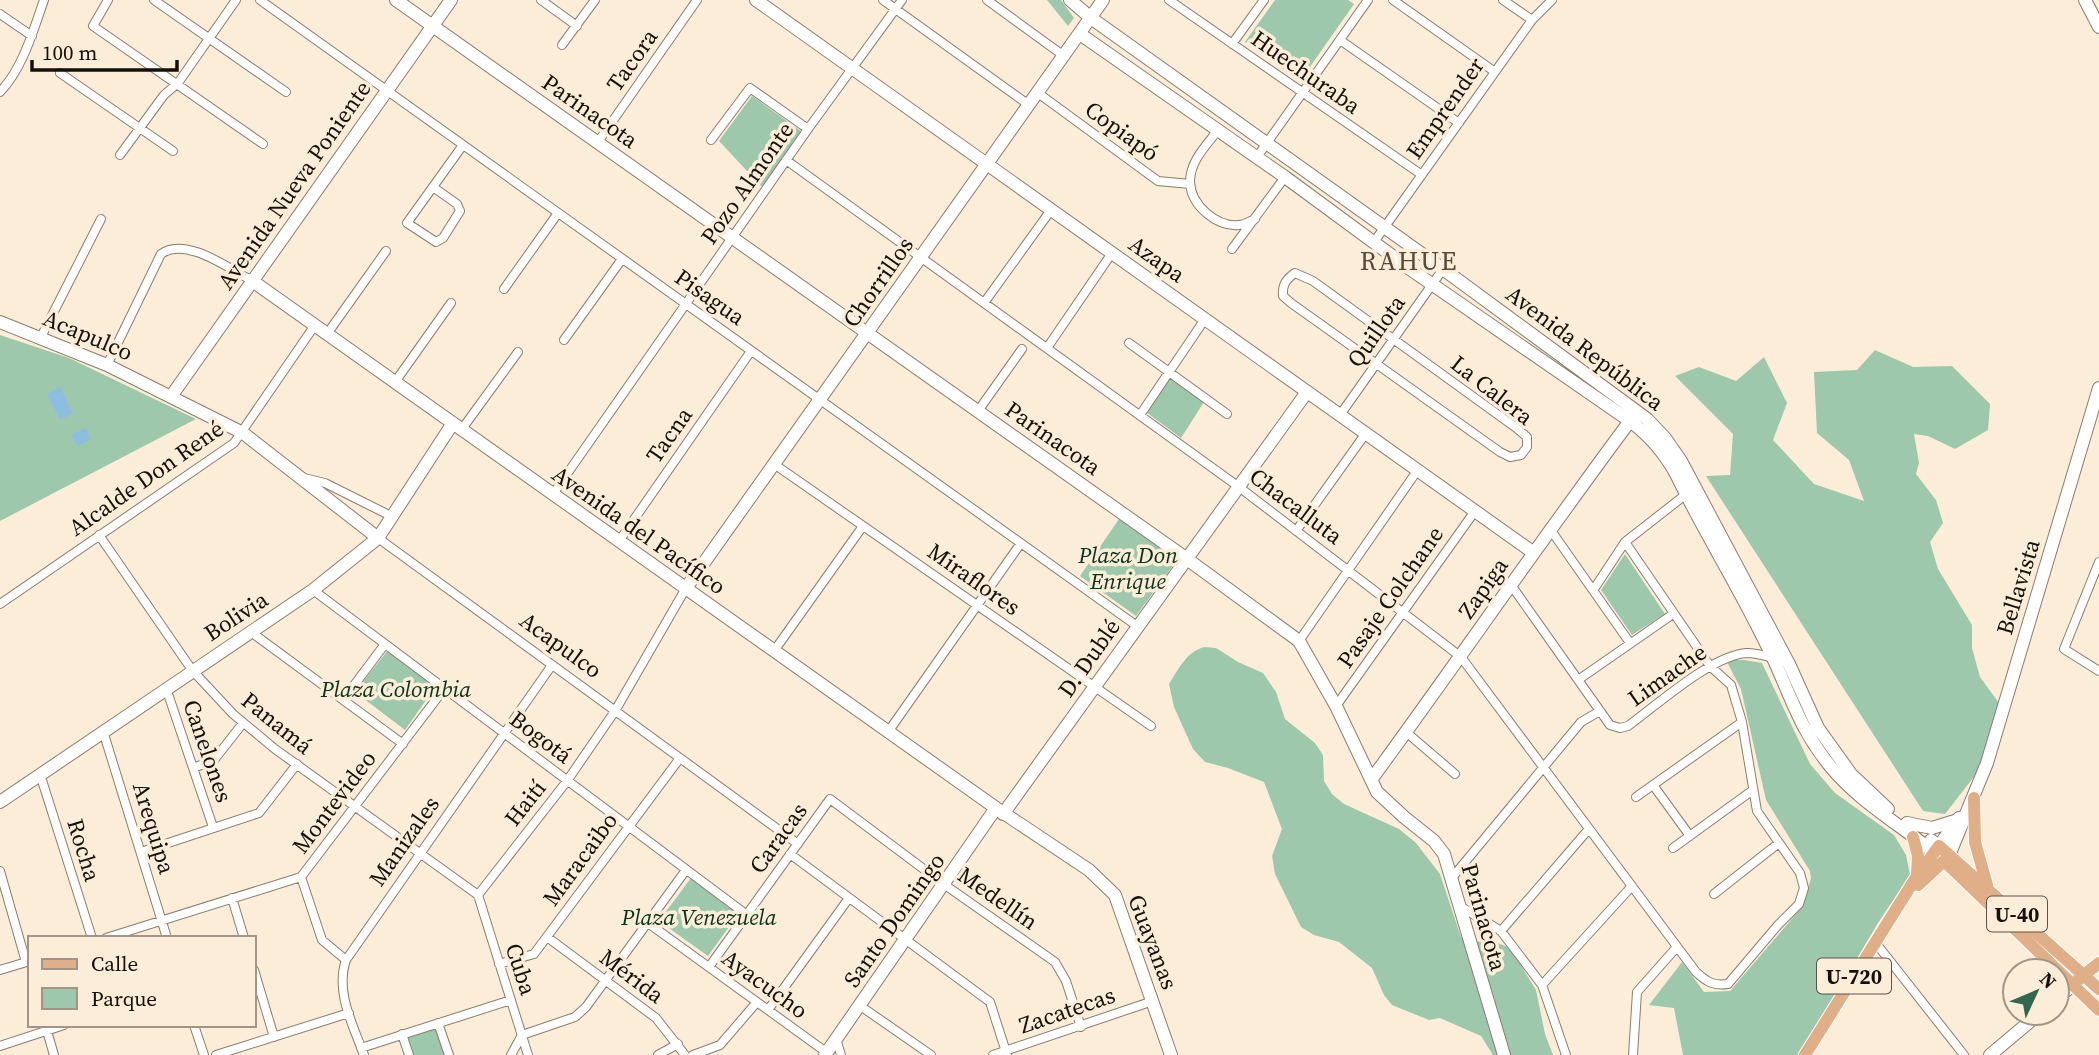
<svg xmlns="http://www.w3.org/2000/svg" width="2099" height="1055" viewBox="0 0 2099 1055" font-family="'Source Serif 4',serif">
<style>
.green{fill:#9dc8ab}
.water{fill:#8cbee2}
.lines{fill:none;stroke-linecap:round;stroke-linejoin:round}
.street-casing{stroke:#8a7d6b;stroke-width:10}
.secondary-casing{stroke:#8a7d6b;stroke-width:14}
.primary-casing{stroke:#fff;stroke-width:14}
.street{stroke:#fff;stroke-width:8}
.secondary{stroke:#fff;stroke-width:12}
.primary{stroke:#e0af88;stroke-width:12}
.labels{text-anchor:middle;dominant-baseline:central;stroke-width:7;stroke-linejoin:round;paint-order:stroke}
.shield{fill:#fcedd9;stroke:#5a5348;stroke-width:2}
.shield-label{font-size:21px;font-weight:bold;fill:#15110a}
.street-label{font-size:23px;fill:#15110a;stroke:#fcedd9}
.park-label{font-size:23px;font-style:italic;fill:#09331c;stroke:#fcedd9}
.quarter-label{font-size:26px;letter-spacing:2px;fill:#564a39;stroke:#fcedd9}
</style>
<rect width="100%" height="100%" fill="#fcedd9"/>
<path class="green" d="M1047,0h14l13,18 -6,8z
M1275,0h73l6,4 -54,77 -55,-39z
M752,96l49,35 -39,56 -43,-46z
M0,335l69,23 127,61 -196,102z
M1875,350l38,17 39,-1 38,38 -2,26 -33,19 -27,-13 -14,-2 5,29 -3,11 20,26 7,23 -13,19 8,27 34,56v23l8,29 19,26 -19,66 -35,45 -22,-3 -217,-335 24,-1 3,-41 -58,-58 24,-9 37,14 28,-24 23,46 -14,37 41,44 50,17 -15,-41 -32,-27 -3,-61 43,-2z
M1170,377l34,25 -23,36 -35,-26z
M1119,519l58,41 -41,56 -56,-40z
M1625,554l40,60 -33,21 -31,-45z
M1204,647l12,1 22,14 25,11 13,19 9,27 30,24 8,12 1,26 8,13 12,10 55,25 17,14 24,31 21,63 23,6 9,-2 17,7 26,42 9,44 8,21h-60l-12,-19 -41,-18 -11,2 -37,-15 -8,-10 -12,-27 -33,-26 -25,-7 -13,-8 -26,-53 -3,-18 10,-27 -18,-47 -36,-14 -23,-6 -12,-13 -19,-42 -5,-23c10,-15 16,-31 35,-37z
M388,650l48,36 -31,44 -50,-38z
M1726,660h18l18,3 48,101 25,29 59,42 12,20 4,20 -32,48 -78,132h-117l-9,-47 -25,-3 33,-43 22,30 26,-1 73,-85 8,-28 -1,-7 -44,-71 -25,-111z
M691,878l48,35 -31,43 -49,-35z
M436,1026l10,29h-35l-6,-19z"/>
<path class="water" d="M60,387l13,26 -13,7 -13,-26z
M85,428l6,11 -13,7 -7,-11z"/>
<g class="lines">
<g class="street-casing">
<path id="street" d="M108,0l-15,26 170,118
M154,0l132,92
M260,0l877,626
M541,0l36,26
M883,0l146,105
M987,0l77,56
M1169,0l253,175
M1393,0l102,72
M1503,0l29,20
M0,14l32,22
M1340,40l119,83
M1232,44l32,-44
M562,45l33,-45
M60,73l113,78
M0,92c23,-24 33,-61 44,-92
M1038,93l120,88 32,3
M1218,130c-12,16 -28,31 -28,52 1,24 27,45 49,43 5,0 11,-4 16,-6
M711,140l39,-52 58,41
M598,142l99,-142
M120,155l44,-60 14,-12 58,-83
M1257,157l111,-157
M786,160l453,327 222,170 235,315c11,10 17,14 32,12l50,-59 21,-21 5,-16 -4,-15 -43,-62 -15,-89 -11,-37 -21,-19 -85,-124
M433,187l24,17 3,7 -17,27 -7,4 -29,-19 56,-78
M1374,242l158,-222 20,-20
M1232,249l53,-72
M1295,273l18,8 202,146 12,10v10l-6,8 -11,2 -10,-5 -209,-149 -8,-7c-1,-11 3,-17 12,-23z
M504,289l54,-76
M984,303l67,-93
M327,334l59,-83
M41,337l60,-118
M564,340l58,-81
M1129,343l98,71
M1047,348l65,-95
M107,365l54,-111c24,-18 67,14 90,26
M395,382l56,-79
M978,411l44,-62
M1140,415l65,-96
M1340,415l103,-146
M462,429l56,-77
M774,464l377,262
M304,478l21,5 68,34
M553,494l255,-365 94,-129
M1550,529l80,114
M1296,531l70,-98
M99,535l93,135 41,44 42,35 203,146
M378,538l420,306
M619,541l132,-190
M2099,562l-35,87 35,22
M1511,585l99,140 10,3 8,-2c29,-21 84,-71 119,-73 9,0 19,3 27,5
M1594,589l31,-47 64,-50
M313,590l434,325
M0,604l234,-161 81,-118
M251,632l152,112
M1299,641l118,-170
M774,651l89,-125
M1578,680l95,-66
M166,688l47,139
M343,700l42,-56
M1336,706l139,-195
M103,731l64,207
M888,732l133,-189
M1406,732l49,42
M193,768l21,-8 29,-37
M40,774l52,164
M1653,785l37,51
M1636,797l106,-75
M1673,848l80,-58
M141,852l118,-39 38,-49
M790,854l200,148 17,53
M0,871l26,91
M301,877l21,63 24,20
M1451,879l130,-157 19,-11
M1714,894l65,-51
M478,895l89,-114 48,-70 71,-123
M478,895l50,160
M232,898l12,40
M1458,905l43,26 41,54 24,70
M648,923l178,129
M1501,931l87,-101
M547,937l109,81 29,37
M106,938l195,-61 143,-188
M1875,942l89,113
M499,964l35,-10 146,-196
M709,967l121,-168 115,86 110,77 11,19 15,46
M0,970l30,-9
M254,970l20,67
M1542,985l90,-99
M859,1005l72,50
M768,1010l81,-112
M438,1023l11,32
M194,1025l10,30
M47,1031l7,24
M402,1034l7,21
M522,1035l53,-18 11,-10 100,-137
M836,1039l5,16
M0,1046l64,-21
M361,1048l150,-48
M216,1055l133,-42
M364,1055c-11,-30 -29,-63 -18,-95l206,-295
M511,1055l11,-20
M658,1055l20,-11
M693,1055l27,-10 37,-43
M993,1055l160,-54
M1633,1055l4,-63 39,-44"/>
</g>
<g class="secondary-casing">
<path id="secondary" d="M396,0l791,559 112,82 37,65 41,86 27,25 30,24 10,13 60,201
M756,0l778,553
M1070,0l21,18 352,251 204,150 18,19 16,23 108,203 29,64 33,46 37,35
M2085,0l14,27
M1080,34l205,143 125,92 220,152c20,15 34,31 46,53 30,62 68,121 97,184 19,41 27,71 57,108 32,39 77,62 114,95l6,-8 37,-90 112,-375
M251,280l745,528 93,62 26,25 56,160
M0,322l107,43 136,68 135,105
M172,395l279,-395
M686,588l417,-588
M1371,780c87,-119 171,-241 259,-359
M0,802l313,-212 65,-52 75,-115
M1003,814l304,-422
M1907,823l25,5 26,-8
M1931,840l8,6 20,-28
M2057,998l16,-13
M825,1055l171,-247
M1990,1055l50,-42"/>
</g>
<g class="primary-casing">
<path id="primary" d="M1974,798l1,44 12,43
M1913,837l5,19 -1,18
M1918,885l26,-24 155,149
M2078,980l21,-17
M1805,1055l110,-176 24,-33 160,143"/>
</g>
<use href="#street" class="street"/>
<use href="#secondary" class="secondary"/>
<use href="#primary" class="primary"/>
</g>
<g class="labels">
<g class="shield">
<rect x="1987" y="896.5" width="60" height="35" rx="5"/>
<rect x="1817" y="958.5" width="74" height="35" rx="5"/>
</g>
<g class="shield-label">
<text x="2017" y="914">U-40</text>
<text x="1854" y="976">U-720</text>
</g>
<g class="street-label">
<text transform="translate(632 60) rotate(-55)">Tacora</text>
<text transform="translate(1306 72) rotate(35)">Huechuraba</text>
<text transform="translate(1445 108) rotate(-55)">Emprender</text>
<text transform="translate(590 111) rotate(35)">Parinacota</text>
<text transform="translate(1122 131) rotate(36)">Copiapó</text>
<text transform="translate(747 183) rotate(-55)">Pozo Almonte</text>
<text transform="translate(294 185) rotate(-55)">Avenida Nueva Poniente</text>
<text transform="translate(1157 259) rotate(35)">Azapa</text>
<text transform="translate(878 282) rotate(-55)">Chorrillos</text>
<text transform="translate(710 297) rotate(35)">Pisagua</text>
<text transform="translate(1376 331) rotate(-55)">Quillota</text>
<text transform="translate(88 335) rotate(23)">Acapulco</text>
<text transform="translate(1585 348) rotate(37)">Avenida República</text>
<text transform="translate(1492 390) rotate(38)">La Calera</text>
<text transform="translate(669 435) rotate(-55)">Tacna</text>
<text transform="translate(1053 438) rotate(35)">Parinacota</text>
<text transform="translate(146 478) rotate(-35)">Alcalde Don René</text>
<text transform="translate(1296 506) rotate(37)">Chacalluta</text>
<text transform="translate(639 530) rotate(35)">Avenida del Pacífico</text>
<text transform="translate(974 579) rotate(35)">Miraflores</text>
<text transform="translate(2018 587) rotate(-73)">Bellavista</text>
<text transform="translate(1483 588) rotate(-55)">Zapiga</text>
<text transform="translate(1390 597) rotate(-55)">Pasaje Colchane</text>
<text transform="translate(236 616) rotate(-33)">Bolivia</text>
<text transform="translate(561 645) rotate(36)">Acapulco</text>
<text transform="translate(1089 658) rotate(-55)">D. Dublé</text>
<text transform="translate(1667 675) rotate(-35)">Limache</text>
<text transform="translate(277 723) rotate(39)">Panamá</text>
<text transform="translate(541 737) rotate(37)">Bogotá</text>
<text transform="translate(208 751) rotate(71)">Canelones</text>
<text transform="translate(334 802) rotate(-53)">Montevideo</text>
<text transform="translate(525 803) rotate(-52)">Haití</text>
<text transform="translate(154 828) rotate(73)">Arequipa</text>
<text transform="translate(778 838) rotate(-54)">Caracas</text>
<text transform="translate(404 841) rotate(-55)">Manizales</text>
<text transform="translate(84 850) rotate(73)">Rocha</text>
<text transform="translate(580 859) rotate(-54)">Maracaibo</text>
<text transform="translate(998 898) rotate(35)">Medellín</text>
<text transform="translate(1484 917) rotate(74)">Parinacota</text>
<text transform="translate(894 920) rotate(-55)">Santo Domingo</text>
<text transform="translate(1153 942) rotate(69)">Guayanas</text>
<text transform="translate(521 969) rotate(72)">Cuba</text>
<text transform="translate(632 976) rotate(37)">Mérida</text>
<text transform="translate(765 984) rotate(36)">Ayacucho</text>
<text transform="translate(1067 1010) rotate(-19)">Zacatecas</text>
</g>
<g class="park-label">
<text x="1128" y="555">Plaza Don<tspan x="1128" dy="26">Enrique</tspan></text>
<text x="396" y="689">Plaza Colombia</text>
<text x="699" y="917">Plaza Venezuela</text>
</g>
<g class="quarter-label">
<text x="1409" y="261">RAHUE</text>
</g>
</g>
<rect x="28" y="936" width="228" height="91" fill="#fcedd9" stroke="#a09586" stroke-width="2"/>
<rect x="42" y="959" width="35" height="10" fill="#e0af88" stroke="#a09586" stroke-width="2"/>
<text x="91" y="971" font-size="21" fill="#15110a">Calle</text>
<rect x="42" y="988" width="35" height="21" fill="#9dc8ab" stroke="#a09586" stroke-width="2"/>
<text x="91" y="1006" font-size="21" fill="#15110a">Parque</text>
<g transform="translate(2036 992) rotate(46)"><circle r="33" fill="#fcedd9" stroke="#a09586" stroke-width="2"/>
<path d="M0-5L12 26L0 18L-12 26Z" fill="#31674d"/>
<text y="-10" font-size="19" font-weight="bold" text-anchor="middle" fill="#15110a">N</text>
</g>
<path d="M32 60v10h145v-10" fill="none" stroke="#15110a" stroke-width="3.5"/>
<text x="42" y="60" font-size="21" fill="#15110a" stroke="#fcedd9" stroke-width="5" paint-order="stroke">100 m</text>
</svg>
